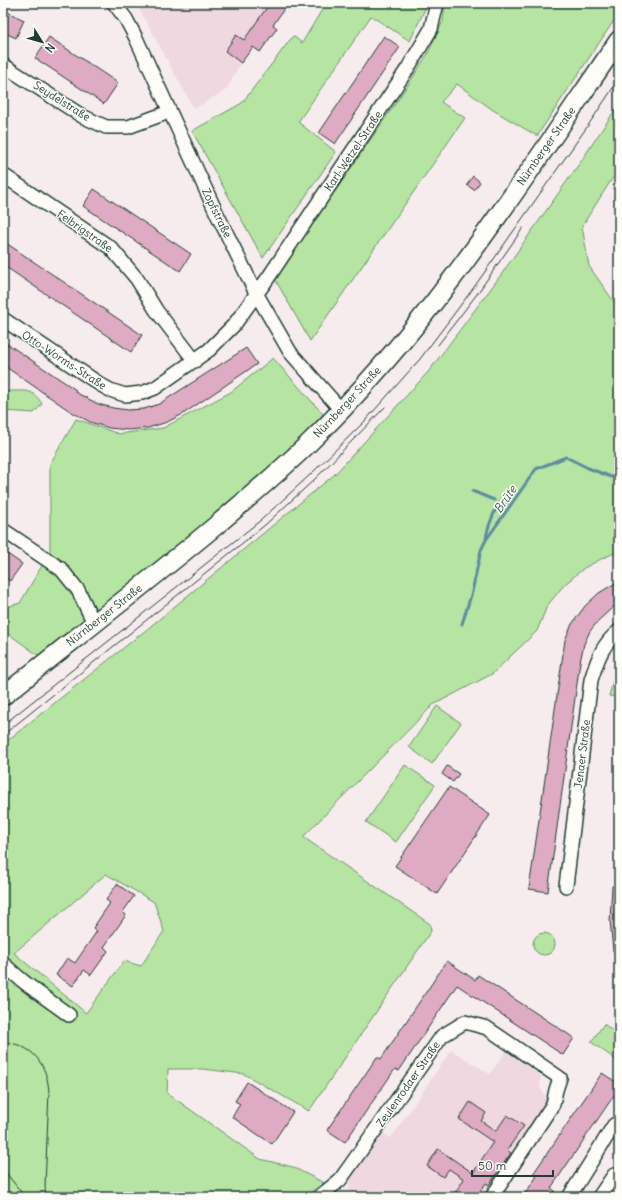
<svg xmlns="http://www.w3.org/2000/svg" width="622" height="1200" viewBox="0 0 622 1200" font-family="Delius,sans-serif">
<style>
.built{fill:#f0d8e1}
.green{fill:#b6e4a3;stroke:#6a906c;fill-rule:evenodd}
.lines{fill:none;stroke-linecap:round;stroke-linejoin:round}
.stream{stroke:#5e8c9f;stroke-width:3}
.building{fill:#dfabc4;stroke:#1f3d34}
.street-casing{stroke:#1f3d34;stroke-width:16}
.secondary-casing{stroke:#1f3d34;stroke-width:21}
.street{stroke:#fdfcf7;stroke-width:13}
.secondary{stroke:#fdfcf7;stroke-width:18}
.tram{stroke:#1f3d34;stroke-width:1}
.labels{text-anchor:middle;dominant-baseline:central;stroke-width:3;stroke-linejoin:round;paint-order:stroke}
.street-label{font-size:11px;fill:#1f3d34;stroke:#fdfcf7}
.water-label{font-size:12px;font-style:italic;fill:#395e60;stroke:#fdfcf7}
</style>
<rect width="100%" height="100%" fill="#f7eced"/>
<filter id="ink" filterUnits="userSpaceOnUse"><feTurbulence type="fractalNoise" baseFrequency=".025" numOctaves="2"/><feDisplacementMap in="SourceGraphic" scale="8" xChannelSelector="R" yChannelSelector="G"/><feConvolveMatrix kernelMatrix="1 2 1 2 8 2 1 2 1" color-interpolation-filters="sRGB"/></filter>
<g filter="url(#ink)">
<path class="built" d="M136,3h152l-15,22 4,3 -17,24 -8,-5 -11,16 -15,27 -32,19z
M451,1050l39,24 16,-23 35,25 -1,9 2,7 7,8 -65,97h-126l-10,-7 2,-4 -2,-5 33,-49 10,6z"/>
<path class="green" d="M326,3h100l-1,6 -15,32 -39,-25 -73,106 38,30 -73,106 -71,-127 50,-28 51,-67 9,7z
M445,3h174v10l-82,123 -44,-26 -36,-26 -16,18 24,16 -155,223 -35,-62 135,-197 17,-27 16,-34z
M619,104v64l-37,58 7,40 30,43v242l-16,7 -19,10 -20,17 -17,21 -10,25 -45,43 -59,31 -130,132 127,87 1,7 -122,180 -65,-37 -41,-5h-35l-1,24 93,66 33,8 31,16 -21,14h-300v-453l143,-114 189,-156 94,-103 69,-92 81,-115zM106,874l48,28 10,29 -23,35 -17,-5 -38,52 -72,-60z
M273,358l50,56 -9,13 -119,106 -153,125 -39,-28v-22l17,-5 30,-51v-88l26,-45 43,15 44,-6 68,-36z
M11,391c16,0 22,-2 31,13l-8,9 -30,-2 -1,-18z
M614,677l5,2v18l-10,-1z
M437,706l24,17 -29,41 -23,-17z
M405,765l30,20 -39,57 -30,-20z
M533 944a11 11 0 1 1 22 0a11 11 0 1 1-22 0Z
M604,1024l15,12v26l-28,-20z"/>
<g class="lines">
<path class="stream" d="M472,491l22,9
M486,539c1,-13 8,-24 12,-36
M462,624l10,-32 9,-42 5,-10 50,-71 30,-12 22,11 31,12"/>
</g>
<path class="building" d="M270,3h18l-15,22 4,3 -17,24 -7,-5 -12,16 -16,-12 11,-16 8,5z
M3,10l21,10 -8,18 -13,-6z
M384,36l16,11 -65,97 -16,-11z
M49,37l69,46 -14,21 -69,-46z
M473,176l7,6 -6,8 -7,-5z
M94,189l97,65 -11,17 -97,-65z
M3,241l139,94 -11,17 -128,-87z
M3,341l73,49 -1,2 23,12 15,4 15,2 16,-1 15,-5 87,-56 11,16 -74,50 -16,8 -19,6 -19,2 -20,-2 -19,-6 -20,-11 -67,-46z
M3,551l19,13 -12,17 -7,-5z
M619,581v23l-7,4 -13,12 -9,11 -6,13 -4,18 -32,230 -19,-3 36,-249 7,-16 13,-18 14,-13z
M447,766l12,8 -6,8 -11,-8z
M449,787l41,28 -53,79 -42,-28z
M117,884l17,12 -11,16 3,3 -22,32 4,4 -17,24 -7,-5 -11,16 -17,-11 11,-17 8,5 22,-32 -4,-3 17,-25 -4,-3z
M612,886h7v64l-6,1 -3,-31z
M447,961l28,19 3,-5 96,63 -11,17 -106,-70 -58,86 -4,-2 -50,73 -18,-12 50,-73 4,2z
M602,1073l17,11v4l-68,100 4,3 -5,6h-27l14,-21 -4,-2z
M247,1082l46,30 -21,32 -40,-27 8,-13 -5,-3z
M470,1102l16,11 -5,8 15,10 11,-16 17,11 -17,24 4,3 -22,32 -3,-2 -10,14h-24l12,-18 -15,-10 -6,8 -16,-11 11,-17 35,24 20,-31 -34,-23z"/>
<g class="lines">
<g class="street-casing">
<path id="street" d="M114,3l12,16 10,19 81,176 39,79 34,59 51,58
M3,65l79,51 24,11h22l41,-15
M3,175l108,73 26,31 19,31 39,51
M3,319l98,66 9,5 15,5 17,-2 13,-5 54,-38 25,-25 34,-47 140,-210 23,-39 6,-26
M3,530l58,39 17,21 16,33
M566,886l25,-206c6,-19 11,-36 28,-49
M3,963c19,20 43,35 66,52
M319,1197l21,-17 102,-144 23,-14 22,6 73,50 -4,12 -3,14 -61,93
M569,1197l45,-72 5,-3
M599,1197l15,-22"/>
</g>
<g class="secondary-casing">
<path id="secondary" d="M3,696c70,-56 141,-111 210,-168 32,-27 65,-55 95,-84 123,-119 215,-264 311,-404"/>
</g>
<use href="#street" class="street"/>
<use href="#secondary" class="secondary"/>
<path class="tram" d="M438,345l39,-51 46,-66
M3,725l258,-205 51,-47 52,-51 56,-63 52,-69 115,-163 32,-48
M3,735l262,-210 51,-47 69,-71
M3,1042c30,2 44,22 46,50l-4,94 1,11
M3,1169l22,28"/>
</g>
</g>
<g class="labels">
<g class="street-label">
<text transform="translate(62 101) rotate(32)">Seydelstraße</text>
<text transform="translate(546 146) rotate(-55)">Nürnberger Straße</text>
<text transform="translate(353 151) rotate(-56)">Karl-Wetzel-Straße</text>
<text transform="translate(217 213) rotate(64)">Zopfstraße</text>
<text transform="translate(85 231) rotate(35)">Felbrigstraße</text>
<text transform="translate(64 360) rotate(33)">Otto-Worms-Straße</text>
<text transform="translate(347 402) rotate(-47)">Nürnberger Straße</text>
<text transform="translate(104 615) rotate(-38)">Nürnberger Straße</text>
<text transform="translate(582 754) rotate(-83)">Jenaer Straße</text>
<text transform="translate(408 1084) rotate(-55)">Zeulenrodaer Straße</text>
</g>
<g class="water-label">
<text transform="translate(505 499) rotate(-56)">Brüte</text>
</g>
</g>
<rect width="622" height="1200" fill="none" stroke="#fdfcf7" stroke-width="16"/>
<rect x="8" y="8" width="606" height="1184" fill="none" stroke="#1f3d34" stroke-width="1.5" filter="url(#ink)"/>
<g transform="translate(42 42) rotate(127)" stroke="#fdfcf7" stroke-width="3" paint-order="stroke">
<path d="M0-3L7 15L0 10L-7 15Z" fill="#1f3d34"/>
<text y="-6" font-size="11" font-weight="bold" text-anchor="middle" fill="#1f3d34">N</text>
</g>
<path d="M472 1170v6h81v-6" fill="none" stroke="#1f3d34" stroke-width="2"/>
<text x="478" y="1170" font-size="12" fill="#1f3d34" stroke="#fdfcf7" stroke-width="3" paint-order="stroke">50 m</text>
</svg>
